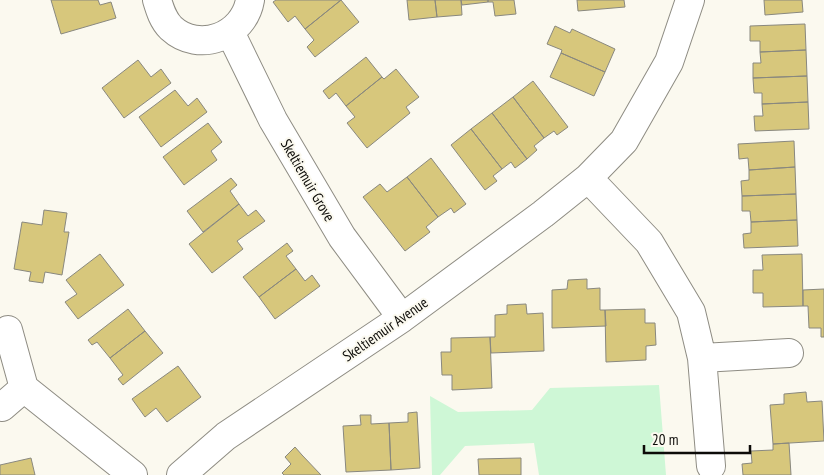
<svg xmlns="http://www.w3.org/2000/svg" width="824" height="475" viewBox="0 0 824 475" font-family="'PT Sans Narrow',sans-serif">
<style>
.green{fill:#cef7d6}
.building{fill:#d7c77c;stroke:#89887f}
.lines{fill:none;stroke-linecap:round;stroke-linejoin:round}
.minor-casing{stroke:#8e8c83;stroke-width:30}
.minor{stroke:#fff;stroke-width:28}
.labels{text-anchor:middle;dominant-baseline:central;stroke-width:4;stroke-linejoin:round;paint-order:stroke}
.street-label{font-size:15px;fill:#0c0b08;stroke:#fbf9ef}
</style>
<rect width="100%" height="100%" fill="#fbf9ef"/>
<path class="green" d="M659,385l7,90h-127l-5,-32 -69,3 -25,29h-8l-2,-79 28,16 74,-2 18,-22z"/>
<path class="building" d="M51,0h47l2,5 11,-3 5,16 -55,16z
M276,0h65l-36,29 -10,-13 -7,6 -15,-20z
M341,0l18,22 -44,35 -8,-10 7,-7 -9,-11z
M407,0h28l2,17 -28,3z
M435,0h26l1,15 -25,2z
M461,0h27v2l-26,3z
M488,0h26l2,14 -21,2 -2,-14h-5z
M577,0h47l1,7 -47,4z
M764,0h38l1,12 -38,3z
M805,24l1,26 -46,2v-11h-10v-15z
M555,26l15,7 2,-4 43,20 -10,23 -44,-19 1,-3 -15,-6z
M806,50l1,26 -54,2v-15h8l-1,-11z
M561,53l44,19 -11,24 -44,-19z
M366,57l16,20 -36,29 -10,-13 -7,6 -6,-8z
M138,60l13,17 10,-8 10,14 -47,35 -22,-30z
M396,69l23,28 -13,10 4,6 -43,35 -20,-25 8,-6 -9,-11 36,-29 2,2z
M807,76l1,26 -46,2v-11h-8l-1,-15z
M533,81l35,46 -11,8 -3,-4 -10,7 -31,-41z
M175,90l13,16 9,-8 10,14 -46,35 -22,-30z
M513,97l31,41 -10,8 3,4 -10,9 -35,-46z
M808,102l1,27 -54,2 -1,-15h9l-1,-12z
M492,113l35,46 -12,9 -4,-6 -9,7 -31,-40z
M208,123l14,19 -11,9 6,9 -33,25 -21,-28z
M471,129l31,40 -9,7 4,5 -12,9 -34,-45z
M794,141l1,26 -46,3 -1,-12 -9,1 -1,-15z
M431,158l35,46 -12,9 -3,-5 -13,9 -31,-40z
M795,167l1,27 -54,2 -1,-15 8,-1v-10z
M407,177l31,40 -12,10 4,5 -25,19 -42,-54 17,-13 7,8z
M231,178l6,7 -7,6 9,13 -36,28 -16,-21z
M796,194l1,26 -46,2 -1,-11h-8v-15z
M239,204l9,12 8,-6 9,11 -28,20 6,8 -31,24 -23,-29z
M44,210l23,3 -3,19h5l-7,43 -17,-3 -2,11 -14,-2 2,-9 -17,-3 8,-47 20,3z
M797,220l1,26 -54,2 -1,-14 8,-1v-11z
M287,243l6,8 -7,5 10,13 -37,28 -16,-20z
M100,254l24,31 -46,34 -13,-17 12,-8 -11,-14z
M802,254l1,52 -40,1v-14h-10v-23h10l-1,-15z
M296,269l9,12 7,-6 8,11 -45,33 -16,-22z
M587,279v10l13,-1v22h5l1,16 -54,2v-38l15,-1 1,-9z
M824,289v48h-3v-9h-12l-1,-22h-5v-16z
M526,304l1,10 16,-1 1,38 -53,2 -1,-16h5v-22l12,-1v-9z
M128,309l17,22 -35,27 -13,-16 -5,3 -4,-5z
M645,309v14h10l1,22 -10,1v14l-40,2 -1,-52z
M145,331l18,22 -40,32 -5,-6 5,-4 -13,-17z
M490,337l2,51 -40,2v-15h-10l-1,-23h10v-14z
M178,366l23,31 -34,25 -11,-14 -11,9 -13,-18z
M806,392l1,10 15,-1 2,40 -51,3 -3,-39 14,-1v-10z
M417,412l3,56 -29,2 -2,-47 19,-1v-9z
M360,415h11v9l18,-1 2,47 -45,2 -3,-46 18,-1z
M789,443l2,32h-48l-1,-11 10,-1 -1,-12 22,-1v-6z
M295,447l7,8 19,20h-37l-2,-2 9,-9 -6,-7z
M31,458l4,17h-35v-10z
M521,458v17h-42l-1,-16z"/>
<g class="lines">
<g class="minor-casing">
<path id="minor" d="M157,0c3,10 6,20 14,28 28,26 73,8 79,-28
M230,32l43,88 69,117 60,81
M588,178l61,64 42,70 11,46 9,108
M8,330l16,58 109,87
M702,358l87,-5
M2,407l22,-19
M181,475l45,-39 176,-118 141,-104 45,-36 36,-37 45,-79 21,-62"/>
</g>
<use href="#minor" class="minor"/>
</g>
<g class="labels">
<g class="street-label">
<text transform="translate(308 180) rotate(60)">Skeltiemuir Grove</text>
<text transform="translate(385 329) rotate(-35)">Skeltiemuir Avenue</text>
</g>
</g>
<path d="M644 445v8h106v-8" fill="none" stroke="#0c0b08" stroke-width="2.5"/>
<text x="652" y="445" font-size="15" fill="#0c0b08" stroke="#fbf9ef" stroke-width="4" paint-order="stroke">20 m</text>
</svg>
